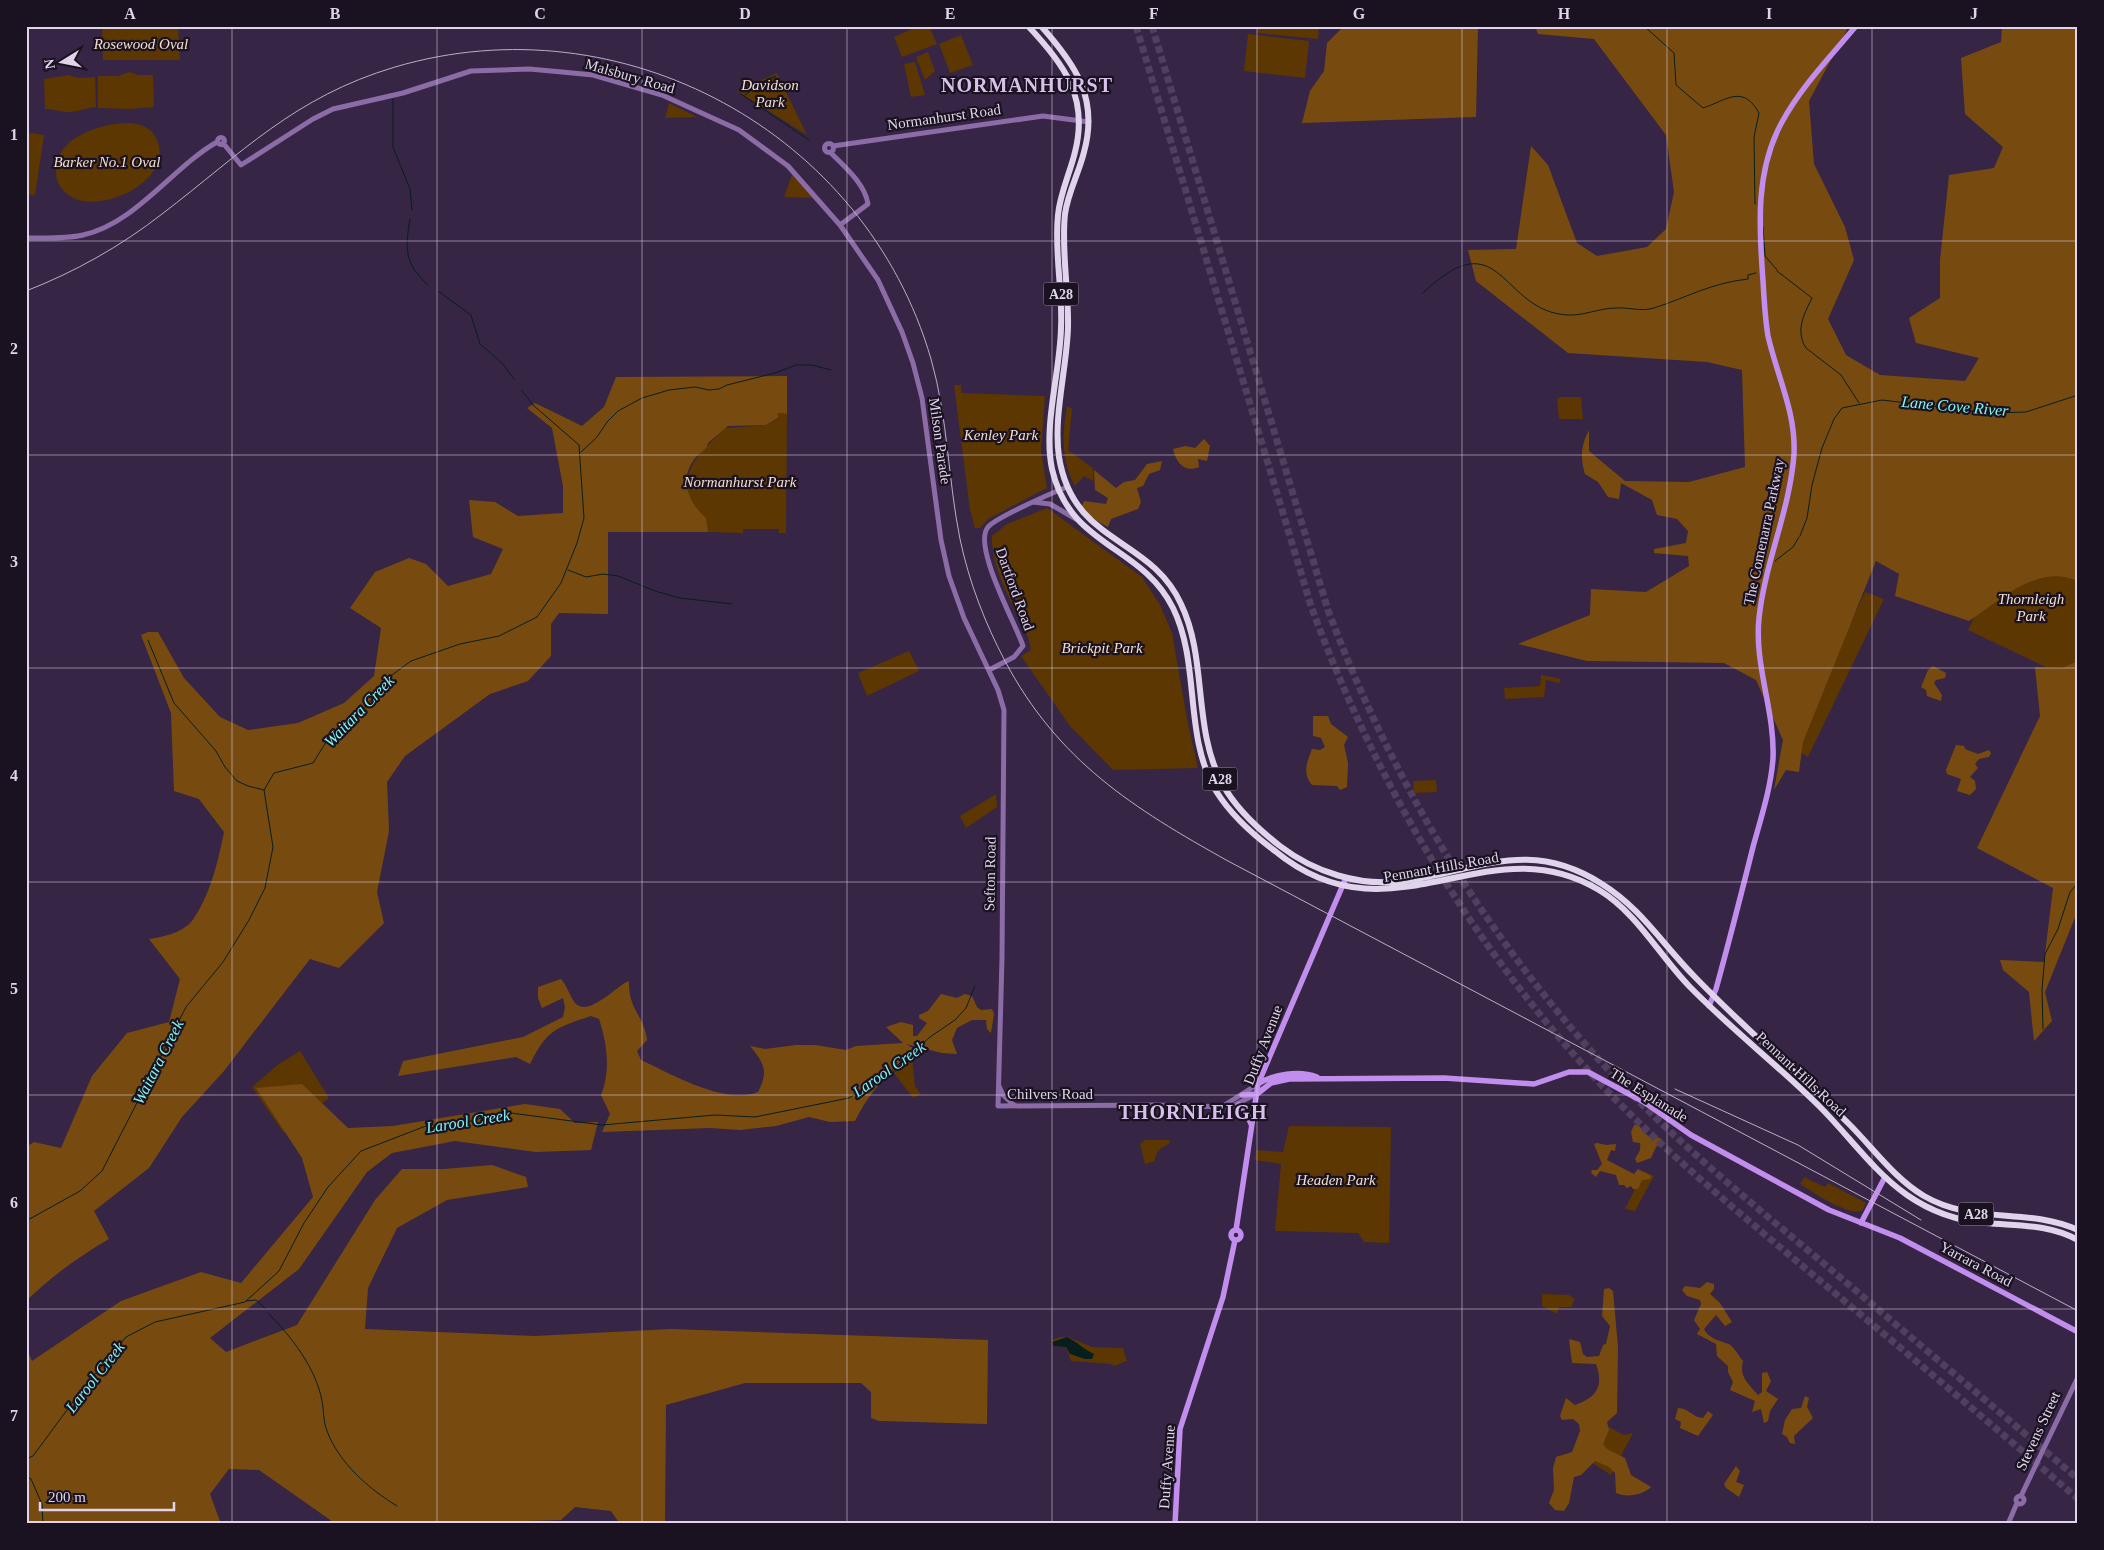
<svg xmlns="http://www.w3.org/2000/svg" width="2104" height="1550" viewBox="0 0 2104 1550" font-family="Georgia,serif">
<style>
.green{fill:#5c3701}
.forest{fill:#774b10}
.water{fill:#061f1d}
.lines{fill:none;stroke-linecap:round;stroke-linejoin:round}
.stream{stroke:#061f1d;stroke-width:1}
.motorway-tunnel{stroke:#503f5e;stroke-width:7;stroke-dasharray:7 3.5;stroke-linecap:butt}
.tertiary{stroke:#8c6ca7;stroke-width:5}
.secondary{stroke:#c28eed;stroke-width:5.5}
.trunk{stroke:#e0d4ec;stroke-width:6}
.rail{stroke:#baaec5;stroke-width:1}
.grid{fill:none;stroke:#dfd4e9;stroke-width:1;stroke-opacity:0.55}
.labels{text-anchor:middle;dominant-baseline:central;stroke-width:4.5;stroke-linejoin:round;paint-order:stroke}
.shield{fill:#1a1221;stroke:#a49aad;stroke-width:1}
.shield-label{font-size:14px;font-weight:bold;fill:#dfd4e9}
.park-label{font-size:15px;font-style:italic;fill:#f3dfc9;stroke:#1a1221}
.street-label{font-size:15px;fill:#dfd4e9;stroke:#1a1221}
.water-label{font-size:16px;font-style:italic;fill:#82f9f0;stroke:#1a1221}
.district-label{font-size:20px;font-weight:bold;letter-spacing:1px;fill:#d7c1eb;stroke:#1a1221}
.neatline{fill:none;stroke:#dfd4e9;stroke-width:2}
.grid-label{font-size:16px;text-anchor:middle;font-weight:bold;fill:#dfd4e9}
</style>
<rect width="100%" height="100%" fill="#372545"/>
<path class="green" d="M102,26h76l2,34h-77z
M919,26h10l8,18 -35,13 -8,-20z
M1257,26h62l-1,13 -61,-6z
M1248,34l61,7 -4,37 -61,-7z
M961,35l12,30 -23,8 -11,-29z
M928,52l7,19 -10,9 -9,-23z
M915,62l10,33 -14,2 -7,-33z
M129,72l10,3h14l1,32 -24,2 -32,-1v-32h20z
M777,73l30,62 -70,-44z
M69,75l9,3 17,-1 1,30c-10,1 -17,4 -25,5 -8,1 -17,-3 -26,-3l-1,-30z
M669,103l28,14 -32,1z
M126,123c13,0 26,4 31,17 19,43 -68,82 -94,50 -6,-6 -7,-13 -7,-21 1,-32 44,-45 70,-46z
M26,132l18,3 -9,60 -9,-1z
M792,175l22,23 -30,-1z
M954,385h7v8l84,3 -4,54 6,38 -59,31 -8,9h-5l-5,-18z
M1560,397h21l2,22h-24l-2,-20z
M1067,406l5,3 -4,41 25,18v13l-9,-5 -9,10c-14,-25 -13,-52 -8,-80z
M778,413l9,1 -1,119h-7v-4h-36v4l-35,-1c-3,-18 -11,-15 -17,-29 -15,-33 14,-54 34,-75l41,-3 12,-6z
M1047,508l95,69 18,28 12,28 16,91 10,44 -85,2 -43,-44 -49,-70 10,-6c-1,-11 -6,-18 -11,-29 -12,-26 -29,-56 -28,-85l15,-12z
M2015,534l63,30v107l-22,1 -88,-42z
M1865,592l19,7 -76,158 -15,-9z
M909,651l10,20 -52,25 -9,-23z
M1541,675l20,4 -2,4 -13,-3 -2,17 -39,2 -1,-11 36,-2z
M1436,780l1,12 -23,1 -1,-12z
M996,794l1,13 -31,21 -6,-12z
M300,1051l29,47 -45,35 -32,-46 27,-23z
M912,1057l3,29 6,8 -8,4 -19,-25z
M1289,1126l102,1 -2,116 -25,-1 -6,-9 -83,-2 6,-67 -26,-4 1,-10 27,2z
M1145,1140h24l1,3c-9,5 -15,8 -15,18l-10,3 -5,-20z
M1644,1171l10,5 -19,35 -10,-2z
M1804,1177l21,10 3,-4 38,20 -4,8c-16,4 -48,-18 -62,-27z
M1542,1294l27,1 6,4 -4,8h-12l-2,7 -15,-8z
M1060,1337h8l24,10 31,1 4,13 -13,5 -3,-2 -40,-3 -5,-14 -13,-1 -1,-6z
M1607,1426l17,9 9,-2 -22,42 -23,-15z"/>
<path class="forest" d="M1344,26h134l-2,91 -174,6 8,-32 14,-20 3,-28z
M1535,26h314l-40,75 5,63 31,63 9,33 -26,59 18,36 34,20 85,6 14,-23 -63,-15 -7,-25 31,-20v-38l9,-85 45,-7 9,-21 -38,-33 -4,-56 40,-16 1,-16h76v555c-40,-18 -77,19 -109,40l-74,-25 4,-22 -23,-13 -73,181 -4,30 -13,-2 -12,20 9,-50 -27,-60 -32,-17 -137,-2 -69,-17 72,-29 1,-26 55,3 43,-26 -1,-10 -34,-3v-4l32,-6 2,-12 -11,-12 -20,-4 -5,-15 -31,-17 -2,16 -11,-2 -10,-15 -13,-8c-5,-17 -4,-28 4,-44v21l36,30 64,1 56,-15 -3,-97 -35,-8 -139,-9 -92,-72 -8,-31 48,-1 15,-103 17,19 29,78 20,13 50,-9 19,-18 8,-37 -8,-57 -72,-96 -56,-5z
M787,376v38l-9,-1v5l-12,7 -38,1 -20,17c-1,7 -7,9 -12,14 -18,21 -8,45 10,61l2,14h-100v82l-49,-1 -8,11v32l-23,25 -38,13 -85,62 -18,26 2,49 -12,61 7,31 -45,45 -29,-9 -86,112 -42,46 -33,51 -55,43 15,28c-31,18 -57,37 -83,62v-154l8,-5 27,6 31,-72 35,-43 42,-11 11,-43 -31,-40c14,-2 33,-6 43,-18 18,-25 26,-59 32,-89l-25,-33 -25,-8 -3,-78 -30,-78 7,-3h10l26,46 36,39 28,13 50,-7 46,-20 30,-27 7,-48 -31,-20 25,-36 34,-14 17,6 22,22 43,-12 12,-25 -30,-12 -4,-37 26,2 23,14 45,-3v-27l-11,-58 -25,-20 8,-5 47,23 22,-19 12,-30z
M1204,439l6,7 -3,15 -9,-2 1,8c-14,6 -23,-4 -26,-18l12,-3 10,2z
M1162,461l-2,9 -11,4 -6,12 -6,2 4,14 -3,7 -27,10 -3,8 -20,-11 -6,-10 2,-5 22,3 2,-6 -13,-8 -1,-20 22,18 8,-6 11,-2 12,-16z
M2078,661v249l-33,82 7,29 -18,20 -5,-49 -26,-22 -3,-10 44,2 9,-74 -76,-40 63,-132 -5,-49 27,1z
M1933,666l13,7 -1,5 -9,2 -2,3 8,12 -1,6 -14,-5 -1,-6 -5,-3 7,-17z
M1313,716h15l3,8 17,13 -4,8 4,18 -1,24 -7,3 -3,-4 -25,-1c-10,-12 -5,-23 0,-36l8,1 5,-3 -4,-9 -8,-2z
M1956,745l8,1 1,3 13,5 11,-4 2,3 -2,4 -10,2 -4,5 3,4 -8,9 5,4 1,8 -6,6 -13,-4 4,-12 -14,-5 -1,-4z
M561,979c6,7 9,17 14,24 14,15 42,-18 54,-22 -1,29 15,34 18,59l-10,11 4,9c32,15 84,45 117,32 11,-21 6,-29 -8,-46l15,3 31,-4h19l31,5 10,-4 47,-3 -17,-16 15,-5 12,3v11h4l10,-13 -8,-5v-3l9,-4 13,-17 16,4 8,-4 7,2 5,11 4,3 11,-1 2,5 -3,19 -4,-4 -1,-9h-14l-15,8 -5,12 5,14 -15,-1 -36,-9 12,7c-31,25 -44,33 -63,70l-25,1 -21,-5 -33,9 -36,4 -30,-2 -108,4 8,-18 -9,-19c10,-24 6,-52 -2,-76l-8,-3c-36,12 -44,14 -61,48l-14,-7 -118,19 5,-15 120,-24 40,-20 2,-10 -2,-9 -21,10 -4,-10v-11z
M302,1084l46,44 45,-2 132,-22 35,5 15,14 23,-1 -7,28 -55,2 -81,-11 -63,12 -25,19 -68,97 -89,69 16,14 71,-27 78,-125 27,-31h42l48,-4 34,12 2,10 -81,13 -50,28 -29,60 -3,41 170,7 136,-7 317,11 -1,84 -108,-3 -8,-3v-26l-10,-9h-116l-79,22 -1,119h-45l-9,-13 -36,-4 -14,13 -34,1 -3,3h-188l-77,-54 -30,-1 -19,25 11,30h-195v-176l6,13 89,-60 80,-29 40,11 72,-86 -11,-39 -46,-70z
M1634,1125h5c11,17 10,8 23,14l1,3 -7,5 -5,11 -14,5 -2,-4c4,-7 6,-8 5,-16l-7,-1 -2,-10z
M1597,1143l9,2 10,-1 -1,7 -4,-1 -4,10 27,14 4,-5 13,7 -1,3 -8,1 -4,9h-5l-2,-3 -4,2 -3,-3h-5l-3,-10 -16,-4 -4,6 -5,-4 1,-3h5l5,-6 -8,-20z
M1707,1282l7,2v5l-4,5 10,9 12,19 -7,4 -9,-11 -12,14c5,10 16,12 25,15 5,3 10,12 14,17 -4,16 5,22 15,34l4,-3v-19l5,-1 4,9 -5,10 12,8 -8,12 -2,10 -4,2 -3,-14 -9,3 3,-11 -25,-11 3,-8 -5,-10v-6l-11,-10 -1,-12 -19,-10 3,-5 -6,-9 7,-16 -1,-4 -13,-4 -5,-6 3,-4 15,2z
M1609,1288l4,3 5,56 -1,66 -10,9 2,8 -6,14 4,5 18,9 6,17 20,12c-8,8 -25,11 -35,6l-1,-20 -6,-6 -14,-6 -14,14 -7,2 -5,26 -5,8 -9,-1 -6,-7 5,-13 -1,-22 3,-11 16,-5 8,-21 -1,-7 -6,-5 -11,1 -2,-4 6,-18 9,7c22,-8 29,-19 21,-41l-24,-1 -3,-24 11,3 3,12 4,3 12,-1 4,-11 3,-1 4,-18 -8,-10 2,-27z
M1805,1396l4,2 -2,9 6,11 -19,18 1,8 -5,-1 -3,-6 -5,-3 3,-14 7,-11 9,-1z
M1678,1408c11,0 15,10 25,10l5,-7 5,4 -15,21 -18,-8 1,-6 -6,-3z
M1736,1466l4,5 -4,11 8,3 -5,12 -13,-9 -2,-4z"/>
<path class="water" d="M1067,1337c9,4 16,12 27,17l-2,5h-7l-15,-5 -4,-7 -13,-1 -1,-4z"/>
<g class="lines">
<path class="stream" d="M357,26l1,3
M1644,26l30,27 2,32 27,23c24,-8 40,-24 56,5l-5,24 1,67
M741,94l68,46
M745,95l21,-15 10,-4
M393,99v48l17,42 2,21
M410,219c-5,30 -6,44 18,66
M1763,227l2,29 12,14
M1777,271l35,27c-8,16 -17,33 -6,50l35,27 18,28
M438,291l33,24 9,29 22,19 12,16
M1423,293c79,-76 77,19 145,22 15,1 32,-7 48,-7 13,-1 25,4 38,0 34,-11 57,-25 94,-29v-4l8,-2
M581,452l16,-15 10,-15 11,-11 24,-13 27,-8 26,-3 14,3 10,-1 8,-4 48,-12 21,-8h16l19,5
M1800,536l7,-18 5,-33 10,-37 12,-29 8,-11 40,-8 108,13 36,-1 52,-17
M1775,561l18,-14 6,-10
M568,570l18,7 17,-3 15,2 37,15 25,7 52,6
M148,640l26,63 42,48 9,16 12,14 11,5 16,4
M2043,1029l-1,-39 3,-36 13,-25 12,-37 8,-9
M26,1221l54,-30 22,-20 84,-164 37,-45 26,-42 16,-32 8,-41 -9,-57 10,-17 39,-10 15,-24 24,-16 40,-48 19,-14 49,-17 39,-8 38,-19 24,-34 16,-40 7,-25 -5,-73 -46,-40 -11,-14
M246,1301l10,-1 10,9
M268,1313c23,23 48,55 54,88 2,10 1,20 5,30 12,32 42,58 70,75
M26,1459l7,-3 48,-65 45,-54 29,-15 90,-20 34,-31 25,-48 24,-36 33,-36 70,-27 8,3 16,-1 26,-8 30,-5 91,12 113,-10 40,2 94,-19 42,-27 39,-34 25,-17 11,-12 9,-22
M26,1476l5,3 11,25 1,20"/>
<path class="motorway-tunnel" d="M1136,26l175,580c64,174 157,334 283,471 67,72 143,134 218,197 89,74 178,149 266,225
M1152,26l176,584c63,168 153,320 274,453 63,69 136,129 208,189 89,75 179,151 268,227"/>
<path class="tertiary" d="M217.5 141a3.5 3.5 0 1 1 7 0a3.5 3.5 0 1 1-7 0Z
M223,143l18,22 72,-46 20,-10 70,-16 68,-22 58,-2 33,3 31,3 69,20 77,35 49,36 52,59 38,55 24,52 11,31 9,35 19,142 8,36 15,42 34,72 6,20 -2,248 -4,148 156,-1 77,2 25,-13
M824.5 148a4.5 4.5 0 1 1 9 0a4.5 4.5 0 1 1-9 0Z
M833,146l210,-30 46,6
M831,153c14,14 34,31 37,51l-28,21
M26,238c19,0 40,1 57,-3 52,-11 90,-68 134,-93
M1033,502l17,2 26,15
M989,670l25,-13 9,-11c-7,-22 -51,-100 -35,-119 9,-10 64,-34 79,-40
M999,1086l4,9 12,11
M1223,1106l35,-22
M2021,1496l57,-119
M2016 1500a4 4 0 1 1 8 0a4 4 0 1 1-8 0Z
M2008,1524l9,-21"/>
<path class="secondary" d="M1709,1006l7,-17c13,-47 25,-94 37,-142 8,-29 18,-59 20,-89 2,-47 -19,-93 -14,-140 6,-56 31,-108 35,-164 2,-42 -17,-78 -26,-118 -3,-18 -4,-37 -5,-55 -4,-54 -8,-110 19,-159 19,-35 48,-65 74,-96
M1258,1084c16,-10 41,-14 59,-7
M1257,1094l14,-11 18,-4 155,-1 90,6 35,-12h19l56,30 47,33 138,75 71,28 178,94
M1242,1095l15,-1
M1239,1105l7,7 5,12
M1861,1223l24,-46
M1236,1230l22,-146 87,-204
M1231 1235a5 5 0 1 1 10 0a5 5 0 1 1-10 0Z
M1175,1524l5,-95 43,-132 12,-57"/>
<path class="trunk" d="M1028,26c36,38 61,71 47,126 -5,21 -15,41 -17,63 -4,38 5,76 3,113 -1,45 -18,98 -9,141 18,79 89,75 121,139 28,57 10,127 43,183 15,24 36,43 59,60 117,96 212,-29 324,39 38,23 60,65 90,96 42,43 90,80 132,122 28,28 53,64 86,87 23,16 51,26 79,28 33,3 62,1 92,17
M1041,26c34,38 58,72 43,126 -5,21 -16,40 -19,62 -4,37 4,76 3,113 -1,41 -15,89 -9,130 14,88 91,79 122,147 27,56 11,125 42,181 14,25 35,44 57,61 34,26 80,41 123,35 74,-10 126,-44 199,3 40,25 60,60 92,92 50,52 105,98 156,149 24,24 44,53 74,71 50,29 103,11 154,34"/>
<path class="rail" d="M26,291c49,-19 95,-45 136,-77 80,-61 132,-117 233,-147 227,-67 470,65 536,292 17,59 17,121 29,180 9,43 25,84 45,122 53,100 128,147 223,200l850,450
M1675,1089l123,56 123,75"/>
</g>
<path class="grid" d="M232,26v1498M437,26v1498M642,26v1498M847,26v1498M1052,26v1498M1257,26v1498M1462,26v1498M1667,26v1498M1872,26v1498M26,241h2052M26,455h2052M26,668h2052M26,882h2052M26,1095h2052M26,1309h2052"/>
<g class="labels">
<g class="shield">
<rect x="1043.5" y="282.5" width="35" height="23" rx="4"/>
<rect x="1202.5" y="767.5" width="35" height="23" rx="4"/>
<rect x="1958.5" y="1202.5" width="35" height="23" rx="4"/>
</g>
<g class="shield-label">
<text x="1061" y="294">A28</text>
<text x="1220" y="779">A28</text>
<text x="1976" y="1214">A28</text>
</g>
<g class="park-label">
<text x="141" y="44">Rosewood Oval</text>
<text x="770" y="85">Davidson<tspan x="770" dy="17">Park</tspan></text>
<text x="107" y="162">Barker No.1 Oval</text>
<text x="1001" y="435">Kenley Park</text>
<text x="740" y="482">Normanhurst Park</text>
<text x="2031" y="599">Thornleigh<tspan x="2031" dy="17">Park</tspan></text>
<text x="1102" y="648">Brickpit Park</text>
<text x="1336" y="1180">Headen Park</text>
</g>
<g class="street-label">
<text transform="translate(630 76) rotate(16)">Malsbury Road</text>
<text transform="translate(944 117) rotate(-8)">Normanhurst Road</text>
<text transform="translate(940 441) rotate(82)">Milson Parade</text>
<text transform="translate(1764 532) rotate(-78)">The Comenarra Parkway</text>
<text transform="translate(1015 589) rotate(70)">Dartford Road</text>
<text transform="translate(1441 867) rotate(-10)">Pennant Hills Road</text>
<text transform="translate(990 874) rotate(-89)">Sefton Road</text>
<text transform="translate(1263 1045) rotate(-69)">Duffy Avenue</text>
<text transform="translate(1801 1074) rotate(43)">Pennant Hills Road</text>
<text x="1050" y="1094">Chilvers Road</text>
<text transform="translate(1649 1095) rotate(32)">The Esplanade</text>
<text transform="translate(1976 1264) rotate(28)">Yarrara Road</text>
<text transform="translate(2038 1431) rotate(-65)">Stevens Street</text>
<text transform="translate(1167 1467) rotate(-86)">Duffy Avenue</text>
</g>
<g class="water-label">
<text transform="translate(1955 406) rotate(5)">Lane Cove River</text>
<text transform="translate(359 711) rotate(-46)">Waitara Creek</text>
<text transform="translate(158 1062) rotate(-63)">Waitara Creek</text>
<text transform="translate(889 1069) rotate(-35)">Larool Creek</text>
<text transform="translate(468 1121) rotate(-9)">Larool Creek</text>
<text transform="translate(95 1377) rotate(-52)">Larool Creek</text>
</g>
<g class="district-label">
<text x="1027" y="85">NORMANHURST</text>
<text x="1193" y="1112">THORNLEIGH</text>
</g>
</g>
<rect width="2104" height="1550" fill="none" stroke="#1a1221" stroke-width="55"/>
<g transform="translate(62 62) rotate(260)" stroke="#1a1221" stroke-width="4" paint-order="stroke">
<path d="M0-4L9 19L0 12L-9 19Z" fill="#dfd4e9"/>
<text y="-8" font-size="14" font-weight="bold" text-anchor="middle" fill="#dfd4e9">N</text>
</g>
<path d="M40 1502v8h134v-8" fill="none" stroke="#dfd4e9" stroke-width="2.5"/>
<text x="48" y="1502" font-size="15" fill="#dfd4e9" stroke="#1a1221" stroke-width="4" paint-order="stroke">200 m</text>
<rect x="28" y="28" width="2048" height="1494" class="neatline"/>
<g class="grid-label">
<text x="130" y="19">A</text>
<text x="335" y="19">B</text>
<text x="540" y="19">C</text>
<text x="745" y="19">D</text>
<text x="950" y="19">E</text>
<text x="1154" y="19">F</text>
<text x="1359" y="19">G</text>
<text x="1564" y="19">H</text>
<text x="1769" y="19">I</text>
<text x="1974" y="19">J</text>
<text x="14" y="140">1</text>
<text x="14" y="354">2</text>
<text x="14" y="567">3</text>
<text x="14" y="781">4</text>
<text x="14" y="994">5</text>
<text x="14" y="1208">6</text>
<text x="14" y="1421">7</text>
</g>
</svg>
